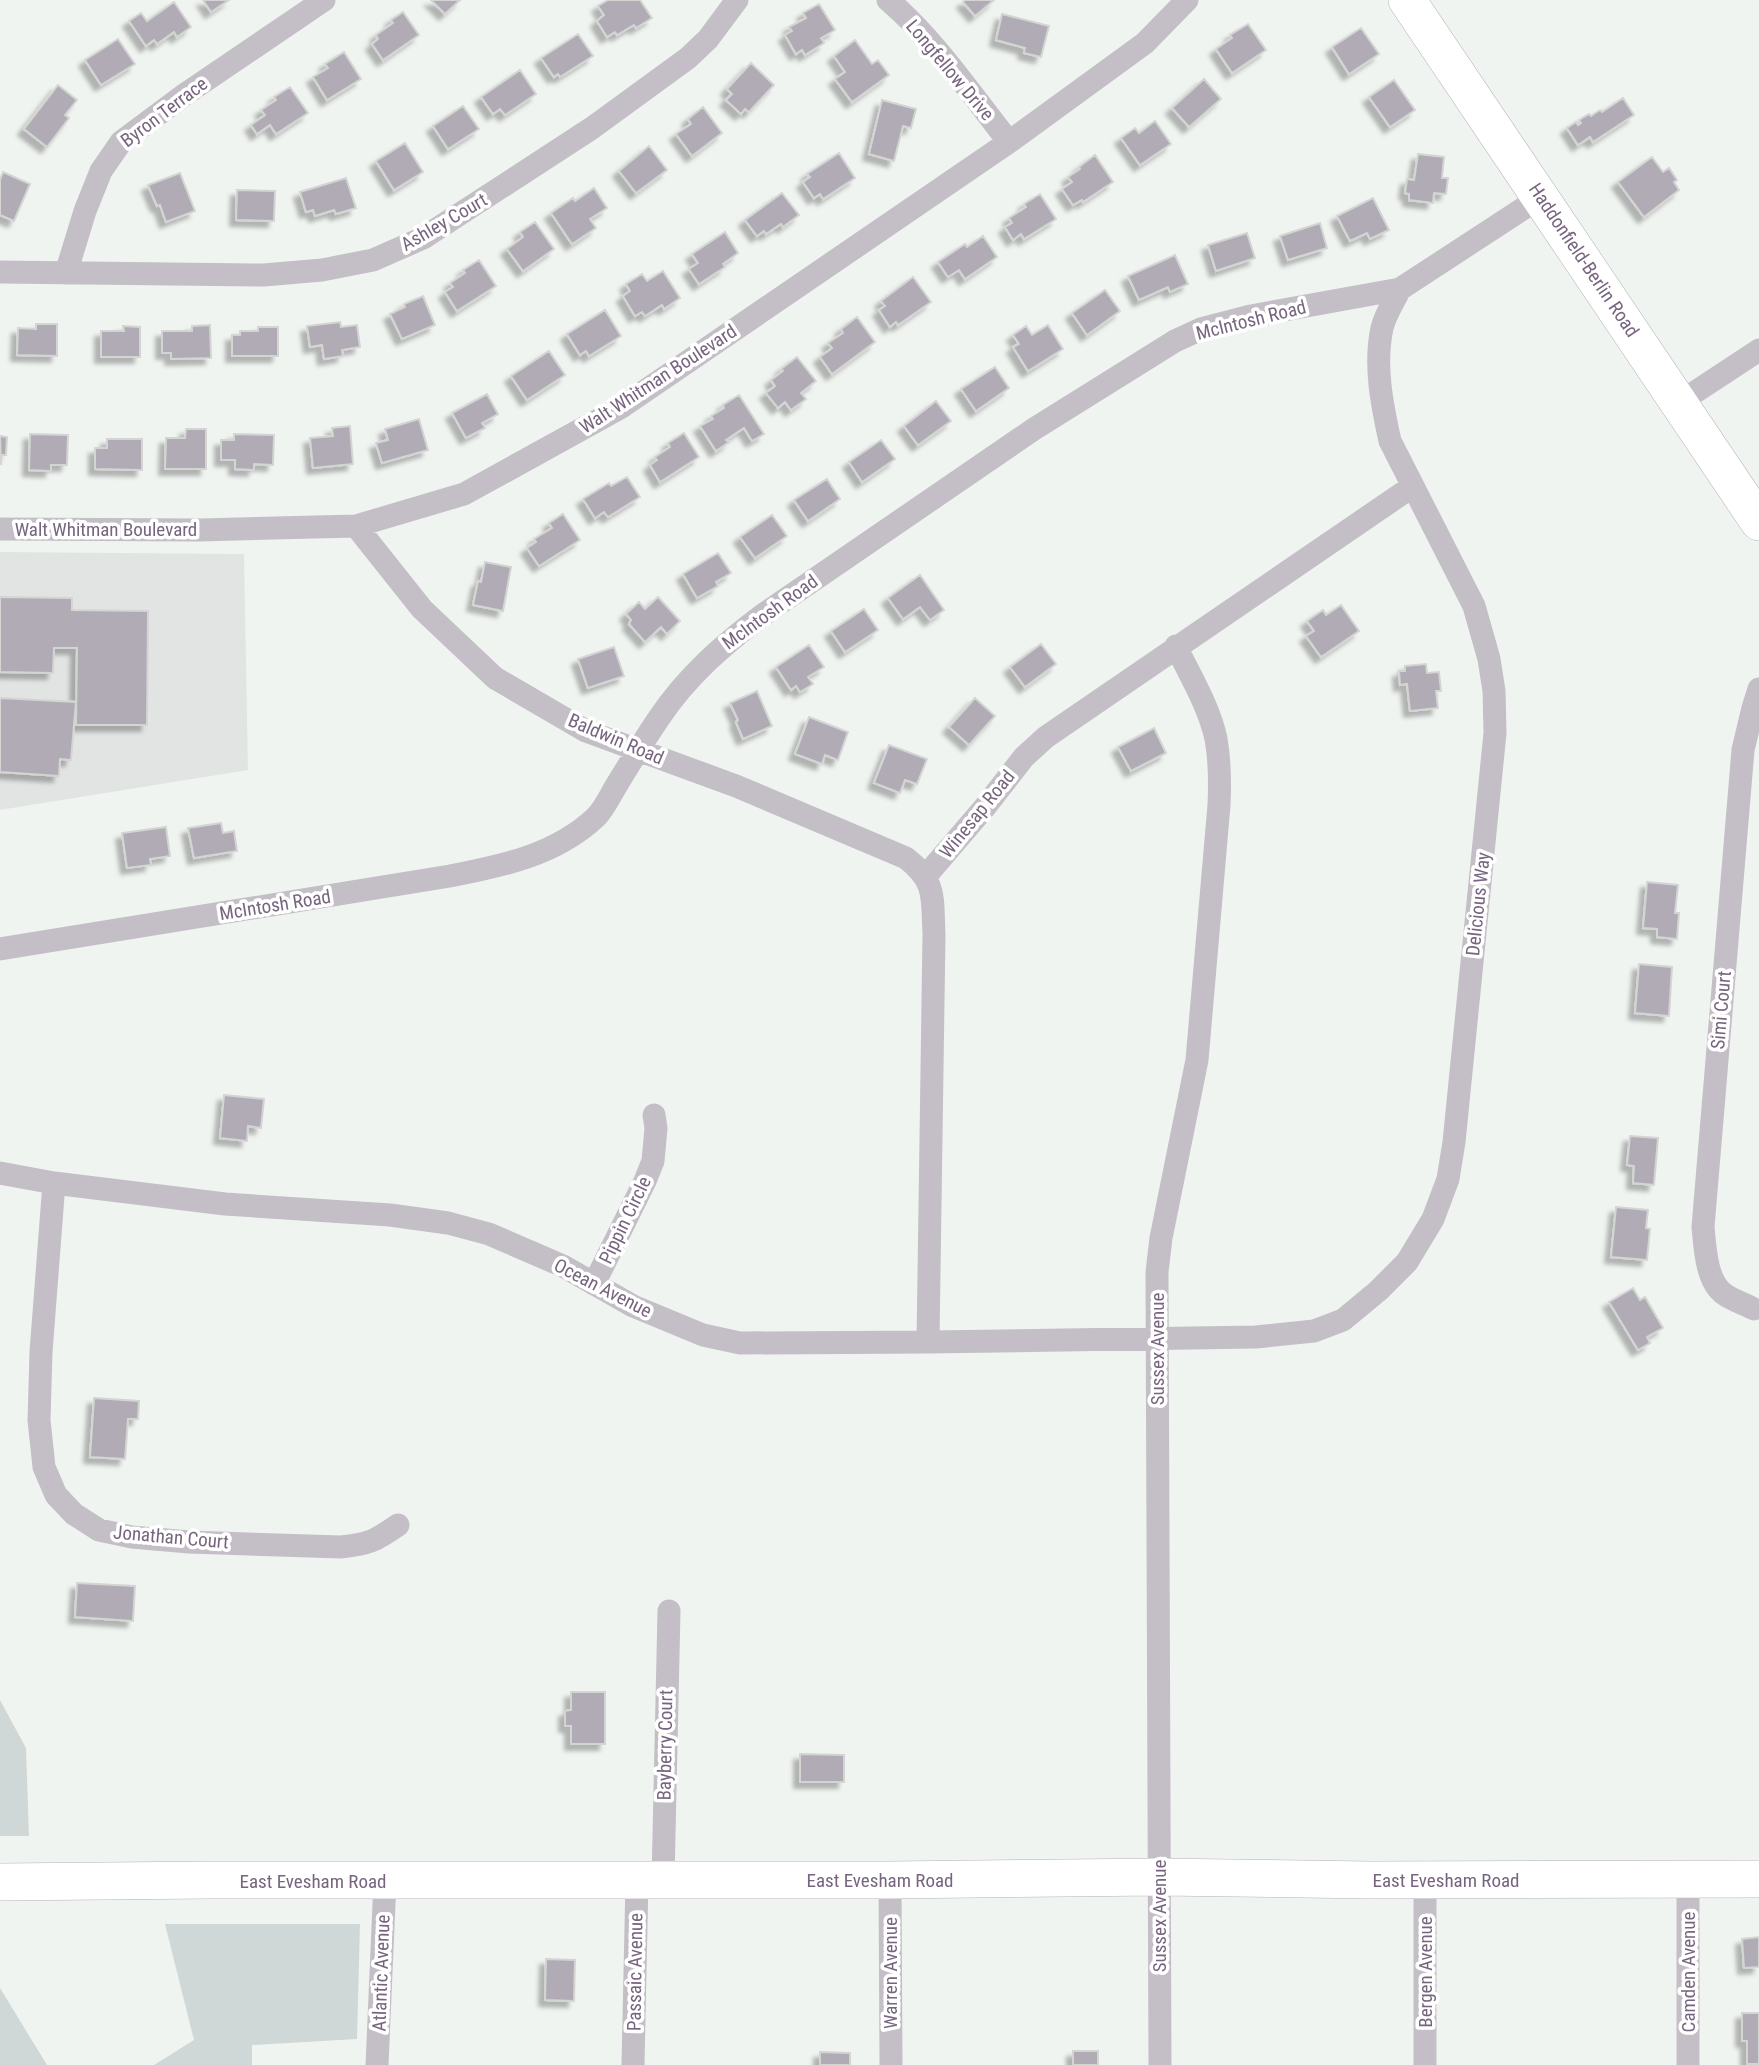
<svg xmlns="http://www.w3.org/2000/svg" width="1759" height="2065" viewBox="0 0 1759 2065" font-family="'Roboto Condensed',sans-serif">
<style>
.built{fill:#e2e4e4}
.green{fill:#cfd8d7}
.building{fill:#b1abb6;stroke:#d3d5d3;stroke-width:2;filter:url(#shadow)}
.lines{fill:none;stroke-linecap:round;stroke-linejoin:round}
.primary-casing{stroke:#b6b1b8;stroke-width:38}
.minor{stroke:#c4bfc6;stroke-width:23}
.primary{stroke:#fff;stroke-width:37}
.labels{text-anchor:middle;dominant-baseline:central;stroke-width:7;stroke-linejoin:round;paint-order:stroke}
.street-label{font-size:19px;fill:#77657f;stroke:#fff}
</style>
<defs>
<filter id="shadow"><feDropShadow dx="-6" dy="6" stdDeviation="2" flood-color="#0004"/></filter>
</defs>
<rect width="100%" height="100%" fill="#f0f4f1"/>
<path class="built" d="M0,552l244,2 4,216 -248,40z"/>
<path class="green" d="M0,1700l26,48 3,88h-29z
M165,1924h195l-3,115 -105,6v20h-98l40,-25z
M0,1988l47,77h-47z"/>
<path class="building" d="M203,0h26l-18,12z
M431,0h29l-15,14z
M608,0h32l12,18 -16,10 -2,-3 -17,10 -2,-3 -8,5 -10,-16 7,-6 -6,-9z
M965,0h29l-19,16 -12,-14z
M174,2l17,25 -14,10 -3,-5 -17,12 -3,-4 -8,6 -17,-25 12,-8 6,8z
M819,4l16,26 -14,8 3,5 -19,12 -3,-5 -6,4 -11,-19 7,-4 -3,-4 17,-9 -3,-5z
M403,12l16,23 -36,25 -11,-16 6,-5 -2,-4 17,-12 -2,-3z
M1002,14l47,12 -8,31 -17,-4 1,-5 -29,-8z
M1248,24l18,26 -34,23 -16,-24 16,-11 -2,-3z
M1361,28l18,26 -30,20 -17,-27z
M578,34l15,22 -33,21 -2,-3 -4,3 -13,-19z
M118,39l17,25 -34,21 -16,-25z
M855,40l17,24 6,-4 11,15 -37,27 -17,-23 10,-7 -11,-16z
M344,52l17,27 -34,21 -14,-23 15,-9 -3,-4z
M751,63l23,22 -25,27 -4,-3 -4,5 -15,-14 6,-6 -5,-5z
M520,70l16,24 -31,21 -5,-6 -7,5 -12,-17z
M1204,79l17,20 -32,28 -17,-19z
M1394,80l21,30 -25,17 -21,-30z
M58,85l19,15 -12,15 4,3 -22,29 -23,-18z
M290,87l18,26 -32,21 -6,-9 -13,9 -6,-9 14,-10 -4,-5 15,-10 -2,-3z
M1623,98l11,17 -41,27 -3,-5 -12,8 -11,-17 9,-6 2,3 3,-2 -2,-3 10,-6 2,2 9,-6 2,2z
M882,100l34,9 -5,19 -8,-2 -9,35 -25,-7z
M463,106l16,23 -31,20 -15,-23z
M703,107l19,26 -30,23 -16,-22 15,-10 -3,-5z
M1155,121l16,23 -31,21 -19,-27 14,-10 4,5z
M405,143l18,29 -29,18 -18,-29z
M649,146l18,24 -31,23 -17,-22z
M839,153l16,25 -32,21 -3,-5 -6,4 -11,-16 7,-5 -3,-3z
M1418,154l26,3 -2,21h6l-2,16 -12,-1 -1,10 -24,-3v-6l-4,-1 2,-14 7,1z
M1095,155l18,27 -30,20 -1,-2 -9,5 -11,-16 10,-7 -4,-5 12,-8 -1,-2z
M1652,157l11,15 6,-4 8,12 -3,2 5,8 -35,27 -26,-35z
M3,172l27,12 -16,37 -14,-6v-35z
M180,173l15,38 -29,11 -6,-17 -3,1 -9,-21z
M346,178l10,30 -20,6 -2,-4 -19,6 -2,-6 -7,2 -6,-20z
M594,188l13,20 -17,11 6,9 -24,16 -21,-31 22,-15 2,3z
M237,190l38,1 -1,30 -38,-1z
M782,193l17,22 -16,12 -2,-3 -15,10 -2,-3 -7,5 -12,-16z
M1040,194l16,25 -32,20 -3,-5 -8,6 -8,-13 7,-4 -3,-5 17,-11 -2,-3z
M1373,198l16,32 -19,9 -3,-6 -17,8 -13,-25z
M535,222l19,27 -31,22 -16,-22 16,-12 -3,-5z
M1320,223l7,25 -39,12 -8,-24z
M725,232l13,21 -15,11 2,3 -26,17 -10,-15 9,-6 -6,-9z
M1247,233l8,25 -39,13 -8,-26z
M983,236l14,21 -32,22 -6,-9 -11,7 -10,-15 27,-18 2,3z
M1175,255l13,29 -18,8 -2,-5 -29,13 -11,-24z
M479,260l17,26 -39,25 -12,-19 8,-5 -3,-4 15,-10 -2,-3z
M663,271l17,27 -16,11 -2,-4 -17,11 -3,-4 -7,4 -12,-20 7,-5 -4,-7 16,-10 5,7z
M913,277l18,25 -33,23 -2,-3 -6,5 -11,-17 6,-4 -4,-5z
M1105,290l15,21 -33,24 -15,-22z
M423,296l12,29 -33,14 -12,-25 15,-7 -1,-3z
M605,310l16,26 -32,20 -3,-5 -6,4 -13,-21z
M857,317l18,25 -43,32 -12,-17 12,-9 -4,-5 15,-10 -2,-4z
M340,322l1,5 16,-2 3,22 -18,3 1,6 -19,3 -2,-14 -12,2 -3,-21z
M36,324h21v32l-40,-1 1,-27 18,1z
M210,325l1,33 -40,1v-6h-9v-22h30v-5z
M1048,325l15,24 -35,22 -15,-24 6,-3 -6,-9 13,-9 6,9z
M123,326l17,1v30h-39v-26h23z
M258,327h20v29h-46v-21h8v-4h18z
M549,351l16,24 -38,25 -16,-24z
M797,357l19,24 -15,12 5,6 -15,11 -6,-8 -7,6 -12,-15 9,-7 -4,-6 12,-9 -2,-2z
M995,367l14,21 -33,23 -15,-22z
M487,394l11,20 -16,9 3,5 -19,10 -14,-25z
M739,395l25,39 -12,7 -8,-13 -18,12 3,2 -13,9 -16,-25 13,-7 -2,-3 13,-8 -1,-3z
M936,401l15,20 -33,24 -14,-19z
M419,419l9,31 -46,13 -6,-20 12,-3 -3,-11z
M350,426l3,38 -40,4 -3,-30 23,-2 -1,-8z
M186,429h20v40h-41l1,-31h19z
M684,433l15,24 -39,25 -10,-17 7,-5 -2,-3 15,-10 -2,-4z
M30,434l38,1 -1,30h-16v6l-22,-1z
M234,434l40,1 -1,30 -19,-1v6l-19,-1v-9h-14v-20h13z
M0,436l7,1 -1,18h-5v10z
M107,439h35v31l-47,-1v-21h12z
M881,440l14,19 -33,23 -13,-20z
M627,477l13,20 -32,20 -4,-5 -9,6 -12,-19 26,-16 2,3z
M827,479l13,20 -32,22 -14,-21z
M563,514l17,26 -41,26 -12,-18 9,-6 -2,-3 18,-11 -3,-5z
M772,515l15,21 -32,22 -15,-21z
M718,553l13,20 -15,9 2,4 -21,12 -14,-24z
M485,562l26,5 -8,44 -30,-6 5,-24 3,1z
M920,575l24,35 -14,10 -10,-13 -17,12 -15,-21z
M0,597l72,1v12l76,1 -1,114h-71l1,-77h-23l-1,25 -53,-1z
M658,597l22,24 -13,13 -6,-7 -16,15 -16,-18 2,-4 -5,-6 13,-12 6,7z
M1341,605l18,26 -38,26 -15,-21 8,-5 -7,-10 16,-11 3,5z
M864,609l14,21 -33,22 -14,-21z
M1041,644l15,20 -31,23 -15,-20z
M809,645l15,22 -16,10 5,7 -13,8 -4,-6 -5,4 -15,-23z
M614,647l10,29 -36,12 -10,-29z
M1426,664l1,9 12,-1 2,19h-5l2,17 -28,3 -3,-27 -7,1 -1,-14h6v-5z
M757,691l15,35 -29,13 -7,-17 2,-2 -8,-17z
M0,698l76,4 -5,58 -11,-1 -1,17 -59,-4z
M975,698l20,18 -26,29 -20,-18z
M809,717l39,15 -10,28 -13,-5 -3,9 -27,-10z
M1154,728l12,25 -35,18 -13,-24z
M889,745l38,14 -10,25 -12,-4 -5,13 -26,-10z
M221,823l2,10 11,-2 3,20 -43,7 -6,-30z
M166,827l4,29 -20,3 1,6 -24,3 -5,-35z
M1647,882l31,3 -3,28h4l-2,26 -20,-2v-8l-14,-1z
M1639,964l33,3 -3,49 -34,-3z
M224,1095l40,4 -3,29 -13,-2 -1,15 -27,-3z
M1630,1136l28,2 -4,47 -21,-2 1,-17 -7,-1z
M1616,1207l32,3 -2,18 4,1 -3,31 -36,-3z
M1633,1288l7,12 5,-3 18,31 -16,9 3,6 -12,7 -29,-48z
M94,1398l45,3 -1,18h-10l-3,40 -35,-2z
M77,1583l58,3 -2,35 -58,-4z
M571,1692h34v52h-34v-18h-6v-15l6,-1z
M800,1754l44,1v27h-44z
M1759,1937v30l-15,1 -2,-29z
M546,1959l29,1 -1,41 -29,-1z
M1742,2013h17v51h-12v-23h-5z
M1073,2051h25v14h-25z
M820,2052l30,1v12h-30z"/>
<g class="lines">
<g class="primary-casing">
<path id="primary" d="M1407,0l352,522
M0,1882l210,-2h680l269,-3 211,3 389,-1"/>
</g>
<path class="minor" d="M888,0c47,40 83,94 121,142
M0,272l264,3 58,-5 51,-10 50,-22 169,-110 96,-70 20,-19 29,-39
M66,273l19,-62 16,-40 20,-29 63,-47 140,-95
M1680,402l79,-52
M356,526l66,83 73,69 91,53 150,55 170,72c31,24 26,40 28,76l-6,408
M0,529l200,1 156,-4 108,-32 156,-86 389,-266 136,-99 42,-43
M925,877l60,-70 39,-50 22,-20 367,-251
M0,949l450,-73c52,-10 106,-21 146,-59 8,-8 14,-21 20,-31 14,-23 28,-46 43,-68 28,-42 65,-74 105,-104l270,-185 141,-88 26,-12 50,-13 149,-27 141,-92
M0,1173l54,10 171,21 165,11 58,8 41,11 74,32 70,40 70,29 37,8 188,-1 328,-5 58,-6 29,-11 35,-29 29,-29 26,-43 15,-40 6,-37 41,-409 -1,-42 -5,-32 -15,-53 -84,-165c-8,-36 -16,-76 -8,-113 3,-13 12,-27 18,-39
M54,1183l-13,169 -2,68 5,47 12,28 18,19 25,16 33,7 57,5 152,5c28,-3 34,-6 57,-22
M594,1284l51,-103 8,-20 3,-33 -2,-13
M1754,1309c-9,-5 -22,-9 -30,-15 -18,-13 -19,-47 -21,-67l40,-477 10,-42 6,-19
M663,1880l6,-269
M890,1880l1,185
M377,2065l8,-184
M633,2065l4,-185
M1160,2065l-3,-793 4,-34 36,-178 22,-255c1,-22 1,-44 -3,-66 -7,-33 -26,-63 -40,-93
M1425,2065v-185
M1688,2065v-186"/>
<use href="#primary" class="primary"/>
</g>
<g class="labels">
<g class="street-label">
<text transform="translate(950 70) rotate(50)">Longfellow Drive</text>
<text transform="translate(164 112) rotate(-37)">Byron Terrace</text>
<text transform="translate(444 222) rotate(-30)">Ashley Court</text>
<text transform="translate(1584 260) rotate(56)">Haddonfield-Berlin Road</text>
<text transform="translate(1251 320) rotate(-14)">McIntosh Road</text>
<text transform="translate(658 379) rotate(-33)">Walt Whitman Boulevard</text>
<text x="106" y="529">Walt Whitman Boulevard</text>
<text transform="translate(770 612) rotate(-36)">McIntosh Road</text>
<text transform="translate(616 739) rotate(23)">Baldwin Road</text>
<text transform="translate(977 814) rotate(-51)">Winesap Road</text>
<text transform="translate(1478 904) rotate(-84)">Delicious Way</text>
<text transform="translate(275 905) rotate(-9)">McIntosh Road</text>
<text transform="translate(1721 1010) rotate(-85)">Simi Court</text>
<text transform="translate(625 1220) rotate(-64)">Pippin Circle</text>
<text transform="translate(603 1288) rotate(27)">Ocean Avenue</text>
<text transform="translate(1157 1349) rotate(-90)">Sussex Avenue</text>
<text transform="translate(171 1537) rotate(5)">Jonathan Court</text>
<text transform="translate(665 1745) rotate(-89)">Bayberry Court</text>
<text x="880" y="1880">East Evesham Road</text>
<text x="1446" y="1880">East Evesham Road</text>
<text x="313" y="1881">East Evesham Road</text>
<text transform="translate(1159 1916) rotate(-90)">Sussex Avenue</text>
<text transform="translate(635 1972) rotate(-89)">Passaic Avenue</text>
<text transform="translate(1425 1972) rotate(-90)">Bergen Avenue</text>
<text transform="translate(1688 1972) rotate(-90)">Camden Avenue</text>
<text transform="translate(381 1973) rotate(-88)">Atlantic Avenue</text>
<text transform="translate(890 1973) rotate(-90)">Warren Avenue</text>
</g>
</g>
</svg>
